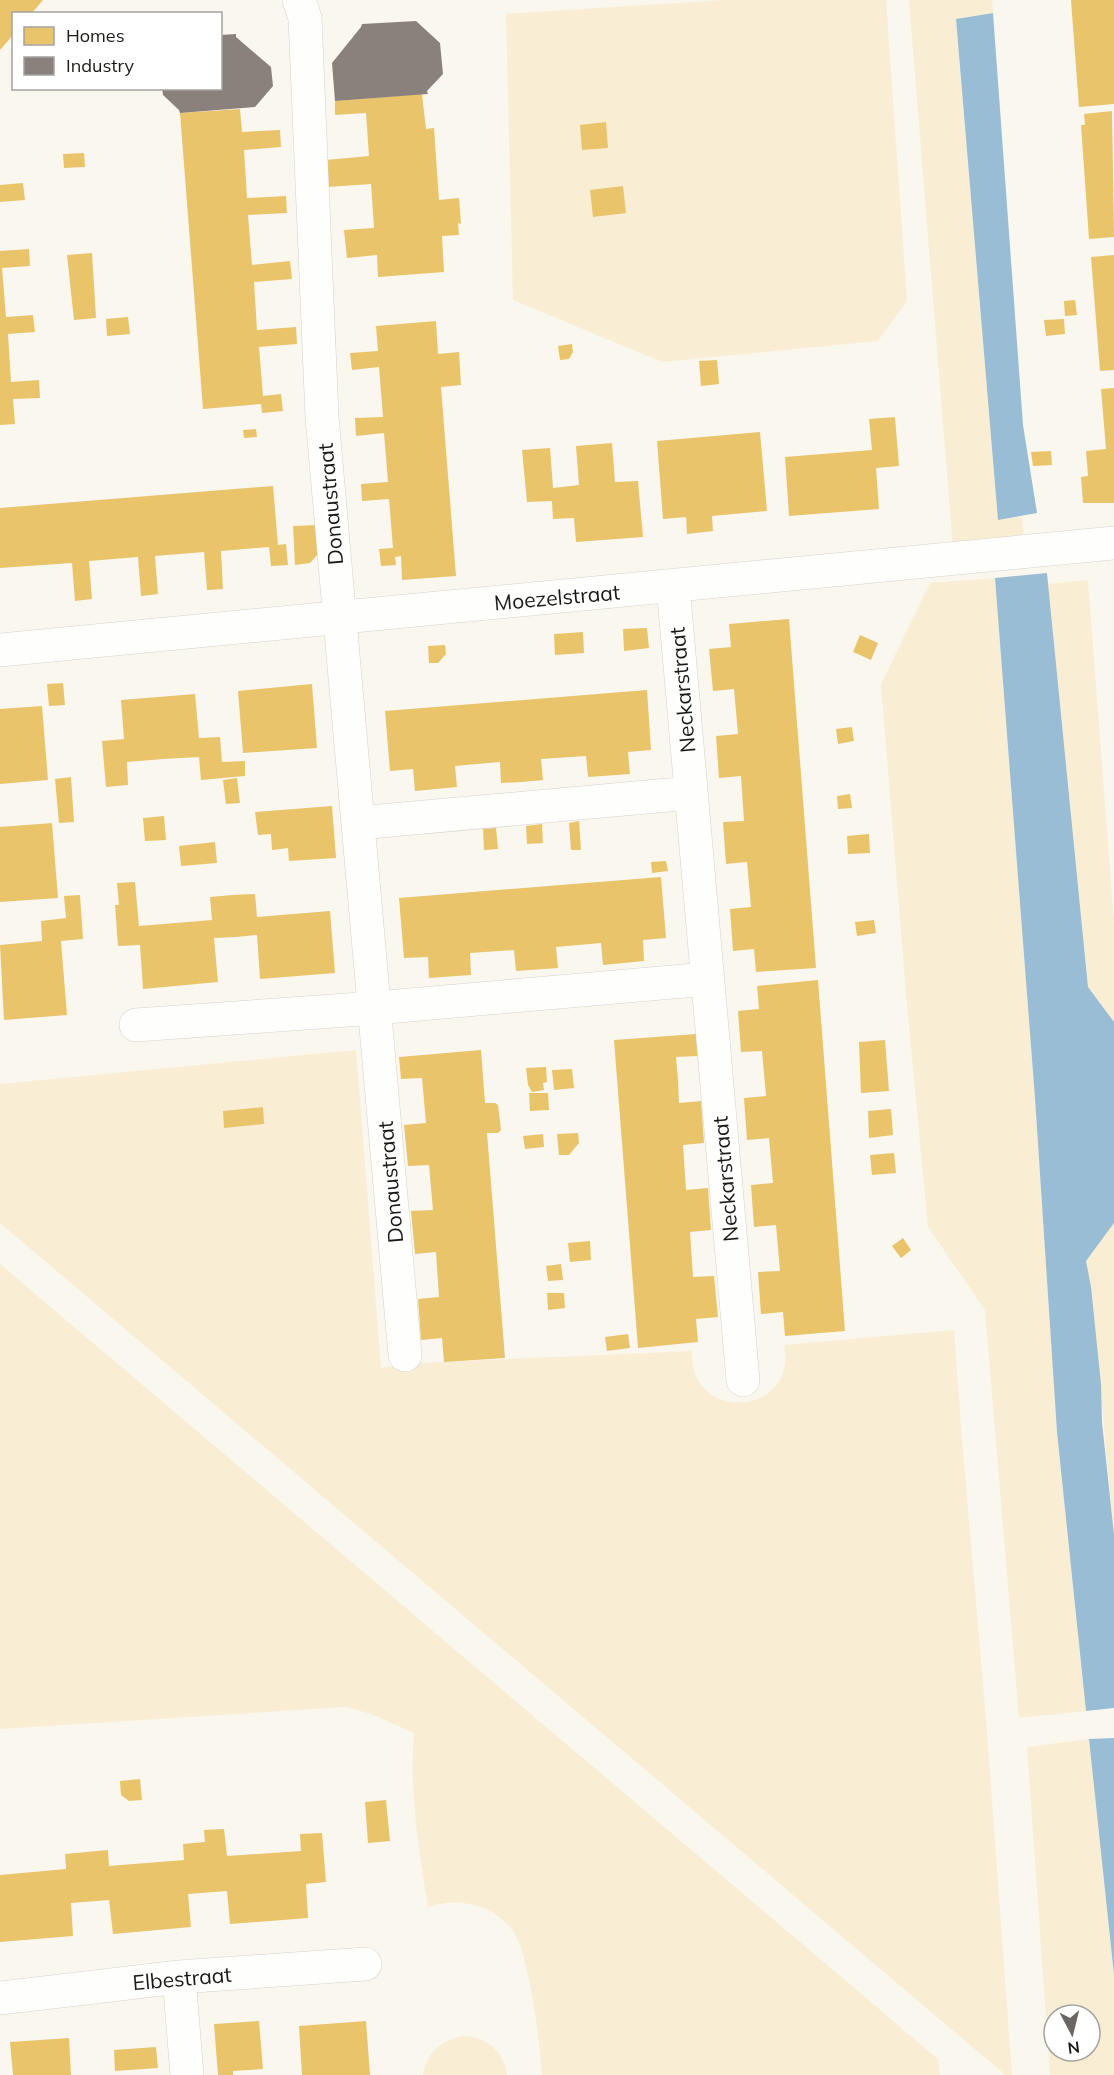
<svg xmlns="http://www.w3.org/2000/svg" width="1114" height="2075" viewBox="0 0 1114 2075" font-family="Mulish,sans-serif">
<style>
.green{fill:#f9eed4;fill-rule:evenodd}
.water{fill:#99bdd4}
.homes{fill:#e9c46a}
.industry{fill:#8a817c}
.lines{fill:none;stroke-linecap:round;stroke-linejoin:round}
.minor-casing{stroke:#d4d1cb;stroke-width:34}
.minor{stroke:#fefefd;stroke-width:33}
.labels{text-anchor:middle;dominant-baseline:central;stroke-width:6;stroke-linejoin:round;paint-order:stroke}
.street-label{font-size:21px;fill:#1b1913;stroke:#fff}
</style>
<rect width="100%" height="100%" fill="#faf7ef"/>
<path class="green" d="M723,0h163l21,301 -29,40 -216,21 -149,-62 -7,-286z
M909,0h83l1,13 -37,6 42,500 24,-2 2,21 -71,10z
M995,578l40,520 22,334 29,279 -67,7 -34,-408 -57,-83 -22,-233 -25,-310 49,-101z
M1088,580l26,343v99l-26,-35 -40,-403z
M356,1050l25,318 37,-5 274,-12c-3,74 107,65 92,-6l170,-15 8,109 24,280 26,356h-6l-10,-8 -996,-844v-139z
M1114,1223v312l-20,-216 -8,-58z
M0,1264l938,795 2,16h-398c-3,-36 -7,-69 -15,-104 -3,-12 -5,-24 -11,-35 -18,-31 -56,-40 -88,-29 -9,-58 -19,-115 -14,-174l-43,-19 -25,-7 -346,22z
M1089,1739l25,236v100h-64l-23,-328zM1054,2015h36v36h-36z
M465,2036c23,2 39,16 42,39h-84c4,-23 19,-36 42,-39z"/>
<path class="water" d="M993,13l30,412 14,88 -39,7 -42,-501z
M1047,573l41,414 26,35v201l-28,38 5,26 10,97 1,38 12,113v173l-28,3 -29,-279 -22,-334 -40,-520z
M1114,1738v237l-25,-236z"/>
<path class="homes" d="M0,0h43l-12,14h-17v20l-14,16z
M1071,0h43v104l-35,3z
M422,94l4,35 8,-1 5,72 20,-2 2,26 -3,-1 1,12 -17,1 2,36 -66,5 -1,-22 -30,3 -3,-28 30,-2 -3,-44 -43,3 -2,-27 43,-4 -3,-43 -31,2v-14z
M240,109l2,23 38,-2 1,17 -37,3 3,48 39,-2 1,17 -39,2 4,50 38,-4 2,18 -38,3 3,48 39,-3 1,17 -38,3 4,49 18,-2 2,17 -21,2 -1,-9 -58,5 -23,-296z
M1112,111l2,126 -25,2 -8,-114h4l-1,-11z
M606,122l2,26 -26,2 -2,-25z
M84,153l1,14 -21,1 -1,-14z
M23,183l2,17 -25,2v-17z
M623,186l3,27 -33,4 -3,-27z
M29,249l1,17 -28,2 4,49 27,-2 2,17 -27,2 3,48 28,-2 1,18 -27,1 2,25 -15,1v-174z
M92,253l4,65 -22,2 -7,-65z
M1114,255v115l-14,1 -9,-114z
M1075,300l2,15 -12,1 -1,-15z
M128,317l2,17 -23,2 -1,-17z
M1064,319l1,15 -19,2 -2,-16z
M436,321l2,33 21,-2 2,33 -20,2 15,189 -54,4 -1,-24 -6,1 1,8 -15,1 -2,-17 14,-1 -4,-49 -27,2 -1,-17 27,-2 -4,-49 -28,3 -1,-18 28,-1 -4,-50 -27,3 -2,-17 28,-2 -2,-25z
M572,344l1,8 -4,7 -9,1 -2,-14z
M717,360l2,24 -18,2 -2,-25z
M1114,388v115h-31l-2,-26 7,-1 -2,-25 20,-2 -5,-60z
M895,417l4,49 -23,2 3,41 -90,7 -4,-59 87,-7 -3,-31z
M256,429l1,8 -13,1 -1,-8z
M760,432l7,79 -55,5 1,15 -26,3 -1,-17 -23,2 -6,-78z
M612,443l3,39 23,-1 5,56 -67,5 -2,-24 -21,1 -1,-18 -25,1 -5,-52 28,-2 3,40 26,-3 -3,-39z
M1051,451l1,14 -19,1 -2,-14z
M273,486l5,59 8,-1 2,21 -17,1 -2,-19 -48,4 2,38 -16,1 -3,-38 -49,4 3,38 -17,2 -3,-39 -49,4 3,38 -17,2 -3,-38 -72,5v-60z
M318,525l2,27 -10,11 -15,2 -2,-39z
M789,619l27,349 -60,4 -2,-23 -21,2 -3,-42 21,-2 -4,-45 -21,2 -3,-42 21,-1 -3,-45 -22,2 -3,-42 22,-2 -4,-45 -21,2 -4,-42 22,-2 -2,-23z
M647,628l2,20 -25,3 -1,-22z
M583,632l1,21 -29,2 -1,-21z
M860,635l18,8 -7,17 -18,-8z
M445,645l1,9 -8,9h-9l-1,-17z
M63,683l2,22 -16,1 -2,-22z
M312,684l5,64 -74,5 -5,-62z
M647,690l4,60 -23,2 2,22 -42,3 -2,-21 -45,3 2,21 -21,2 -21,1 -1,-21 -45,4 2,21 -42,4 -2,-22 -23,2 -5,-60z
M195,694l4,44 21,-1 2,25 23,-1v15l-44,4 -2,-23 -36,2 -36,3 1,23 -22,2 -4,-46 22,-2 -3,-39z
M42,706l6,74 -48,4v-75z
M852,727l2,14 -16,3 -2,-15z
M71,777l3,45 -15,1 -4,-44z
M237,778l3,25 -14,1 -3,-24z
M850,794l2,14 -14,1 -1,-13z
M332,806l4,52 -47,3 -1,-13 -16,2 -1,-16 -13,1 -3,-23z
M164,816l2,24 -21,1 -2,-23z
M579,821l2,29h-10l-2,-27z
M52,823l6,75 -58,4v-75z
M542,824l1,19 -16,1 -1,-18z
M496,828l2,21 -14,1 -1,-21z
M869,834l1,19 -22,1 -1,-18z
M215,842l2,21 -36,3 -2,-20z
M666,861l2,10 -16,2 -1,-11z
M661,877l5,61 -23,2 1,21 -41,4 -2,-22 -45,4 2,21 -42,3 -2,-21 -44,3 1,22 -42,3 -1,-21 -24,1 -5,-60z
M135,882l4,44 73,-6 -2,-23 23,-2 22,-1 2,23 73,-6 5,62 -75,6 -3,-44 -21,2 -22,1 4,44 -75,7 -3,-44 -22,1 -3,-41h4l-2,-22z
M80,895l3,44 -22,2 6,74 -63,5 -4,-75 42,-4 -1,-20 25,-3 -2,-22z
M874,920l2,13 -19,3 -2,-14z
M818,980l27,351 -60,5 -2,-24 -22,2 -3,-42 22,-1 -4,-46 -22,2 -3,-42 22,-2 -4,-45 -22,2 -3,-42 22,-2 -4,-45 -21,1 -3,-41 21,-2 -2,-23z
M696,1034l2,22 -22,1 2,23 1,23 22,-2 3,42 -21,2 3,45 22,-2 3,42 -21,2 3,45 21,-1 4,41 -22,2 2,23 -60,6 -24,-308z
M885,1040l4,51 -28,2 -2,-51z
M481,1050l4,53h10l3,2 3,25 -3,3h-11l18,225 -61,4 -2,-24 -21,2 -3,-41 21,-2 -3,-45 -21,2 -4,-43 22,-1 -4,-45 -21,1 -4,-41 22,-2 -4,-45 -21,1 -2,-22z
M546,1067l1,15 -4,1 1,7 -12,2 -4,-7 -2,-17z
M572,1069l2,19 -20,2 -2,-20z
M529,1093h19l1,17 -19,1z
M263,1107l1,17 -40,4 -1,-17z
M891,1109l2,26 -24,3 -1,-27z
M578,1133l1,10 -10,12h-10l-2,-21z
M543,1134l1,13 -19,2 -2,-13z
M894,1153l2,20 -24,2 -2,-20z
M903,1238l8,12 -10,8 -9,-12z
M590,1241l1,19 -21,2 -2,-19z
M561,1264l2,16 -15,1 -2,-15z
M547,1293h17l1,15 -17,2z
M628,1334l2,14 -23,3 -2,-14z
M140,1779l2,21 -13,1 -8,-6 -1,-14z
M386,1800l4,41 -22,2 -3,-41z
M224,1829l3,27 74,-5 -1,-17 22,-1 4,49 -20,2 2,34 -78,6 -3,-33 -39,3 3,33 -78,7 -4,-34 -38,3 2,33 -73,6v-67l66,-6 -1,-15 43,-4 1,16 75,-6 -1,-16 22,-2 -1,-12z
M259,2021l4,48 -30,2v4h-15l-4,-51z
M366,2021l4,54h-68l-3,-49z
M69,2038l2,37h-58l-3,-33z
M156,2047l2,21 -43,3 -1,-21z"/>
<path class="industry" d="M416,21l24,22 3,31 -16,17 1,3 -93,7 -3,-38 29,-36 1,-3z
M236,34v3l35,30 2,19 -18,21 -75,6 -1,-3 -16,-15 -1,-7h58v-53z"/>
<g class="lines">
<g class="minor-casing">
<path id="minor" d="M299,0l6,18 17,399 83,938
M673,586l70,794
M0,650l1114,-107
M358,823l333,-30
M136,1025l239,-17 332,-29
M179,1977l8,98
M0,1998l179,-21 186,-13"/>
</g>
<use href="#minor" class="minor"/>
</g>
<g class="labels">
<g class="street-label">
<text transform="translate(330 504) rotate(-95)">Donaustraat</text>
<text transform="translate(557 597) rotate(-5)">Moezelstraat</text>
<text transform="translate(682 690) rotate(-95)">Neckarstraat</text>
<text transform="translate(725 1179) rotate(-95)">Neckarstraat</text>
<text transform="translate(390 1182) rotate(-95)">Donaustraat</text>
<text transform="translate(182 1978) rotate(-5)">Elbestraat</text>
</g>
</g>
<rect x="12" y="12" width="210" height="78" fill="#ffffff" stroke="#a4a3a1" stroke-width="1.5"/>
<rect x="24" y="27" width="30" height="18" fill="#e9c46a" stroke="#a4a3a1" stroke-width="1.5"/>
<text x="66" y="42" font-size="18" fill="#1b1913">Homes</text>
<rect x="24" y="57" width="30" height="18" fill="#8a817c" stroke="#a4a3a1" stroke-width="1.5"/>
<text x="66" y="72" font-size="18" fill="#1b1913">Industry</text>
<g transform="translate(1072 2033) rotate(173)"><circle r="28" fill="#ffffff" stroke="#a4a3a1" stroke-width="1.5"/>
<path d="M0-4.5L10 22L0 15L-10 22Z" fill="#696760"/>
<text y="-9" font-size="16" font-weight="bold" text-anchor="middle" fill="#1b1913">N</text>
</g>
</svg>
